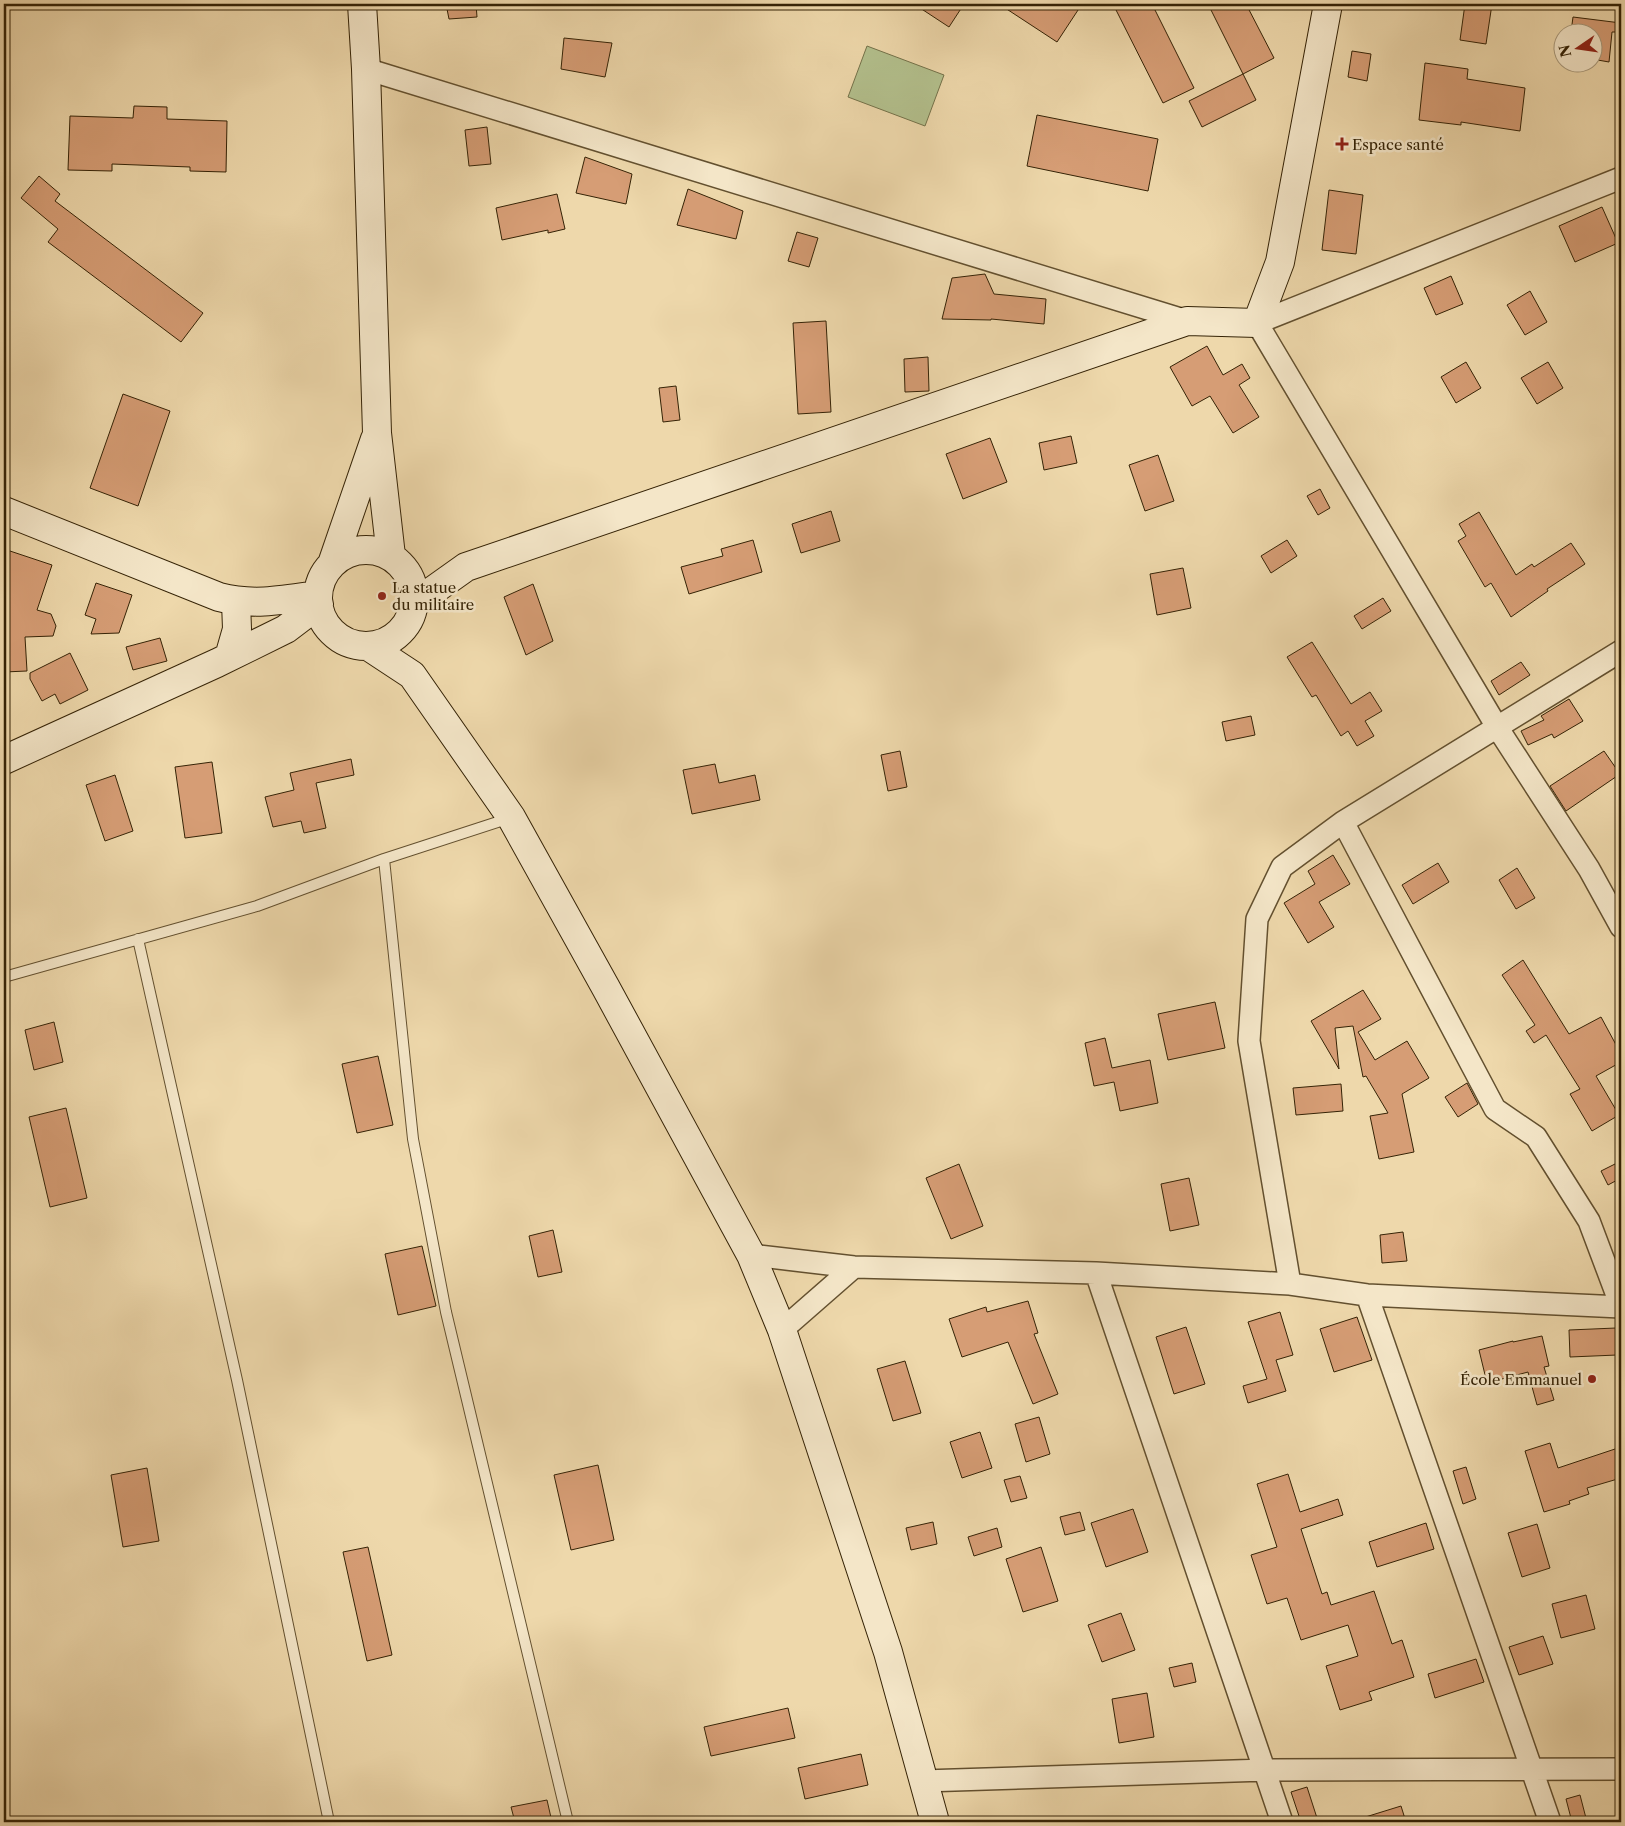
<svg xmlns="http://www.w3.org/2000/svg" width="1625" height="1826" viewBox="0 0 1625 1826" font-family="'Libre Caslon Text',serif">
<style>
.green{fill:#b3c08d;stroke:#74724a}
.building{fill:#d69d75;stroke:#352306}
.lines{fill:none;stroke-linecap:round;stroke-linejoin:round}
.lane-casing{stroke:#63502f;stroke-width:12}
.street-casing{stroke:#63502f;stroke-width:24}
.secondary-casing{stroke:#352306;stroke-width:30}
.lane{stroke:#f4e6c8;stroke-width:10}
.street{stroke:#f4e6c8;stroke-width:21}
.secondary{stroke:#f4e6c8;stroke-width:28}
.poi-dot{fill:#8f2418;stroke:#f4e6c8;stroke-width:2}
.labels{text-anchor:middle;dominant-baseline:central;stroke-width:5;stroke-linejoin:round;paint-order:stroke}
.poi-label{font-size:15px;fill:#352306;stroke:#f4e6c8;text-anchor:start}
</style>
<rect width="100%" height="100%" fill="#eed8ab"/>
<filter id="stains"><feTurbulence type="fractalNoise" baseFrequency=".004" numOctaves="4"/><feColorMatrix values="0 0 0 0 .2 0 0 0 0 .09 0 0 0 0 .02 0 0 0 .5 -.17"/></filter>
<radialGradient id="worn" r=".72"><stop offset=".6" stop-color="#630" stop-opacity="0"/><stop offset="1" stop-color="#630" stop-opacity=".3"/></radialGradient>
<path class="green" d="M867,46l77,29 -19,51 -77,-29z"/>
<path class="building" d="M446,4h30l1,13 -28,2z
M914,4h50l-15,23z
M999,4h83l-25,38z
M1113,4h39l42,84 -31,15z
M1208,4h38l28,54 -31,16z
M1465,4h27l-6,40 -26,-4z
M1573,17l48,6v9h-9l-3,30 -17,-3v-27h-21z
M564,38l48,5 -7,34 -44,-8z
M1352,51l19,3 -4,27 -19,-4z
M1425,63l43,6 -1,10 58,9 -5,43 -59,-9v3l-42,-5z
M1243,74l13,26 -54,27 -13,-26z
M134,106l33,1v12l60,2 -1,51 -36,-1v-4l-78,-3v7l-44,-1 2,-54 63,2z
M1037,115l121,24 -10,52 -121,-25z
M487,127l4,37 -22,2 -4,-36z
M585,157l47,17 -6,30 -50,-11z
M39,176l21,18 -5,7 148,112 -22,29 -133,-100 10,-13 -37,-31z
M688,189l55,22 -7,28 -59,-14z
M1329,190l34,5 -7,59 -34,-4z
M557,194l8,35 -17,4v-3l-46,10 -6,-32z
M1602,207l16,36 -43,19 -16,-36z
M797,232l21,6 -9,29 -21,-6z
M985,274l9,20 52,5 -2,25 -53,-5v1l-49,-1 10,-41z
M1451,276l12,28 -27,11 -12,-27z
M1530,291l17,31 -22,13 -18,-30z
M826,321l5,91 -33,2 -5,-91z
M1207,346l16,29 19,-11 8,14 -11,7 20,32 -26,16 -23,-37 -18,10 -22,-39z
M928,357l1,34 -24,1 -1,-33z
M1466,362l15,26 -25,15 -15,-26z
M1548,362l15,26 -26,16 -16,-26z
M676,386l4,34 -17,2 -4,-34z
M123,394l47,17 -32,95 -48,-18z
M1071,436l6,27 -33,7 -5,-27z
M990,438l17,44 -44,17 -17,-45z
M1158,455l16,46 -29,10 -16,-46z
M1320,489l10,19 -12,7 -11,-19z
M831,511l9,30 -39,12 -9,-29z
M1479,512l37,63 16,-11 2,3 37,-24 14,21 -38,25 1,2 -37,26 -20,-34 -6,4 -27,-46 8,-5 -7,-12z
M753,540l9,32 -73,22 -8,-27 42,-11 -2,-7z
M1287,540l10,16 -26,17 -10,-17z
M4,549l48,16 -15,45 14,4 5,12 -3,10 -28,1 2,34 -23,1z
M1183,568l8,40 -34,7 -7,-41z
M96,583l36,12 -13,38 -28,1 5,-15 -11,-4z
M533,584l20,57 -27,14 -22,-58z
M1383,598l8,13 -29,18 -8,-13z
M160,638l7,23 -34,9 -7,-23z
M1312,642l39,62 19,-12 12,19 -17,10 9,15 -17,10 -9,-15 -7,5 -25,-41 -4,2 -25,-40z
M70,653l18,37 -28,14 -5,-10 -13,7 -12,-22v-6z
M1521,662l9,13 -31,20 -8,-14z
M1569,699l14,22 -29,17 -2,-4 -24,11 -7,-14 23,-11 -3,-4z
M1251,716l4,19 -29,6 -4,-19z
M900,751l7,36 -19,4 -7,-36z
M1604,751l16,23 -54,37 -16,-25z
M351,759l3,16 -38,8 10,45 -22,5 -3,-12 -28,6 -8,-30 29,-7 -4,-17z
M212,762l10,71 -37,5 -10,-71z
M715,764l4,19 36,-8 5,25 -68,14 -9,-44z
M115,775l18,56 -28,10 -19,-56z
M1333,855l17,29 -31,18 15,25 -26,16 -24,-40 31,-19 -7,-13z
M1438,863l11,19 -36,22 -11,-19z
M1517,868l18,30 -19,11 -17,-29z
M1523,960l46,74 32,-17 20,37v8l-25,14 23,39 -27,16 -22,-37 10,-5 -34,-54 -12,8 -8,-12 9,-6 -33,-50z
M1363,990l18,29 -23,13 17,28 32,-19 22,37 -27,16 12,58 -35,7 -9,-43 18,-3 -22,-37 -3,1 -10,-51 -18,2 4,41 -28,-48z
M1215,1002l10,46 -57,12 -10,-46z
M54,1022l9,40 -29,8 -9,-40z
M1105,1038l7,30 38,-8 8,43 -38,8 -6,-29 -20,4 -9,-43z
M378,1056l15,69 -36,8 -15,-69z
M1467,1083l11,21 -20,13 -13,-20z
M1341,1084l2,27 -47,4 -3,-27z
M66,1108l21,90 -37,9 -21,-90z
M1621,1161v17l-13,7 -7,-14z
M959,1164l24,62 -32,13 -25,-61z
M1189,1178l10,47 -29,6 -9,-47z
M553,1230l9,42 -24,5 -9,-41z
M1403,1232l4,29 -25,2 -2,-28z
M422,1246l14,60 -38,9 -13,-61z
M1028,1301l10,32 -4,1 24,60 -25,10 -25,-62 -46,15 -13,-38 37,-12 1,5z
M1280,1312l13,43 -17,5 10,31 -38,12 -5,-17 24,-7 -19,-57z
M1357,1317l15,43 -38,12 -14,-43z
M1186,1327l19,57 -31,10 -18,-57z
M1616,1328l1,27 -47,2 -1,-27z
M1542,1336l7,30 -5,1 10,33 -17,5 -9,-33 -41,11 -8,-33 34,-9v1z
M905,1361l16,52 -28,8 -16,-52z
M1039,1417l11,37 -24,8 -11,-38z
M980,1432l12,36 -30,10 -12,-36z
M1550,1443l8,25 63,-21v31l-34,10 2,6 -20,7 1,3 -26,8 -19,-61z
M598,1465l16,75 -43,10 -17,-75z
M1466,1467l10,32 -13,5 -10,-33z
M147,1468l12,73 -36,6 -12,-72z
M1288,1474l12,38 38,-13 5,16 -42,14 21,65 5,-2 4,13 43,-14 18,53 10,-4 12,37 -45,15 3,8 -32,10 -14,-44 32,-10 -10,-31 -47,15 -14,-42 -20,6 -16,-49 26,-8 -20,-63z
M1020,1476l7,22 -16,4 -7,-22z
M1133,1509l15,43 -42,15 -15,-44z
M1080,1512l5,18 -20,5 -5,-18z
M933,1522l4,22 -26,6 -5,-22z
M1426,1523l8,26 -57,18 -8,-25z
M1537,1524l13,44 -28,9 -14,-44z
M997,1528l5,19 -28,9 -6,-19z
M368,1547l24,108 -25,6 -24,-109z
M1041,1547l17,54 -35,11 -17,-53z
M1586,1595l9,34 -34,9 -9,-34z
M1121,1613l14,37 -33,12 -14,-37z
M1543,1636l10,28 -34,11 -10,-28z
M1476,1659l8,23 -49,16 -7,-24z
M1192,1663l4,19 -22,5 -5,-19z
M1147,1693l7,44 -35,6 -7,-44z
M788,1708l7,30 -84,18 -7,-29z
M861,1754l7,31 -63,14 -7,-31z
M1307,1787l10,31 -16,4 -10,-30z
M1580,1795l7,27h-15l-6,-23z
M547,1800l5,22h-37l-4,-15z
M1401,1806l5,16h-46l-1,-3z"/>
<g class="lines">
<g class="lane-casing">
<path id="lane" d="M384,859l29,280 33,173 122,510
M138,939l99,441 92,442
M4,977l253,-71 127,-47 126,-41"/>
</g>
<g class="street-casing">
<path id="street" d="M366,69l821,252
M1621,178l-364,145 240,404 92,142 32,58
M1343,822l152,287 41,28 53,84 32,85
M751,1255l103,12 242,6 186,549
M1096,1273l194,11 77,11 254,12
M1290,1284l-41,-243 8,-122 25,-52 61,-45 278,-171
M1367,1295l183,527
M782,1330l72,-63
M923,1781l342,-11 356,-1"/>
</g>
<g class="secondary-casing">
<path id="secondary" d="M362,4l4,65 11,364 14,123
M4,511l215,86c33,9 65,3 99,-2
M318 598a48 48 0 1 1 96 0a48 48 0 1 1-96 0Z
M332,564l43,-125
M414,604l52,-37 721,-246 70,2 23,-61 48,-258
M368,646l44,29 99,142 95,171 145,267 31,75 106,322 47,170
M229,657l8,-28 -1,-27
M4,760l213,-97 69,-34 33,-25"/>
</g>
<use href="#lane" class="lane"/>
<use href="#street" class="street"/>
<use href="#secondary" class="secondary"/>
</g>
<g class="poi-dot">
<path d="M1339.5 136.5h5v5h5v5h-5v5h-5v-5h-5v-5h5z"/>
<circle cx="382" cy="596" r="5"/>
<circle cx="1592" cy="1379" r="5"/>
</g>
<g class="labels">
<g class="poi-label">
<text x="1352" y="144">Espace santé</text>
<text x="392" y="587">La statue<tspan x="392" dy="17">du militaire</tspan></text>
<text x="1582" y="1379" text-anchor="end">École Emmanuel</text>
</g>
</g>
<rect width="1625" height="1826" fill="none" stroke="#eed8ab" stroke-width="20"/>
<rect x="5" y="5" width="1615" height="1816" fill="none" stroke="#352306" stroke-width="2.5"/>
<rect x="10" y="10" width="1605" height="1806" fill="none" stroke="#352306"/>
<g transform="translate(1578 48) rotate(257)"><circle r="24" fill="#f4e6c8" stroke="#a8987a"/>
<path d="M0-4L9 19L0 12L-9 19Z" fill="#8f2418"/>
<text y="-8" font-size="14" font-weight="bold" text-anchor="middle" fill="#352306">N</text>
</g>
<rect width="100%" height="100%" filter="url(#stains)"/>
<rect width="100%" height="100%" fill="url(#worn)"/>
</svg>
